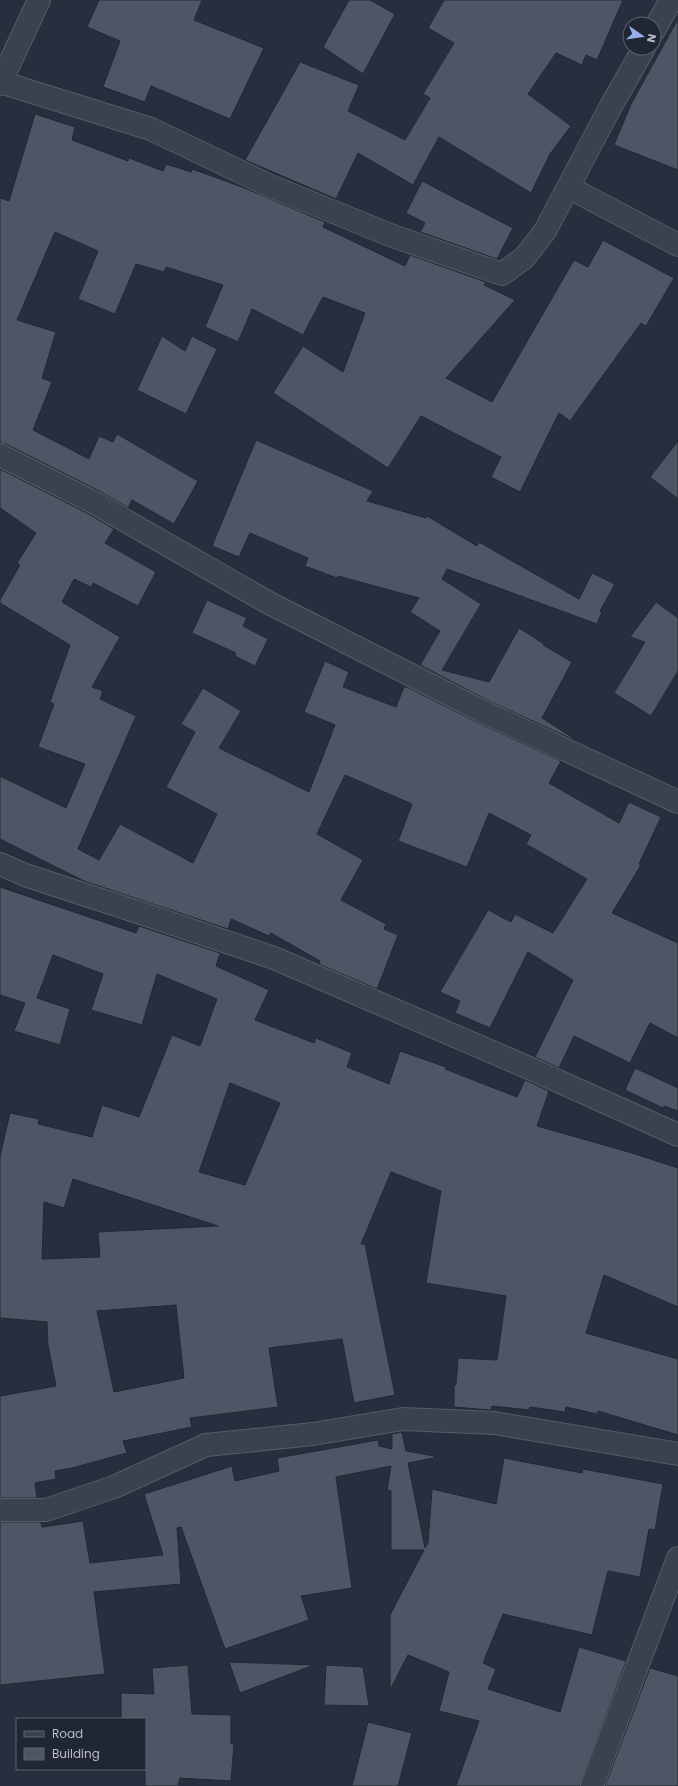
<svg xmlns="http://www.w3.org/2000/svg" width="678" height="1786" viewBox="0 0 678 1786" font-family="Poppins,sans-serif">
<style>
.building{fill:#4e5565;stroke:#222834;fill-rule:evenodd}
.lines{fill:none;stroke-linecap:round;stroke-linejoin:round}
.minor-casing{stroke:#565c68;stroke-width:24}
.minor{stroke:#3b414d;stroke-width:22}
</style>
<rect width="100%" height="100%" fill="#272e3d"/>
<path class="building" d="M99,0h103l-8,20 70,28 -34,71 -79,-33 -6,16 -42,-15 17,-46 -33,-14z
M349,0h21l25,14 -32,60 -40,-27z
M444,0h179l-26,60 -11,-5 -4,10 -26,-12 -28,41 43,32 -21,28 -19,39 -92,-56 -26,48 -55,-32 -22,46 -91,-39 55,-98 59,23 -11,26 57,29 25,-42 -7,-4 31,-51 -26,-15z
M678,19v151l-64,-25 17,-41z
M35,114l40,13 -3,13 56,21 1,-3 34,13 3,-7 25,8 1,-3 50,18 83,35 -2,5 82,39 5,-11 76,27 -2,3 31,15 -69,78 46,24 82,-142 14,7 15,-27 71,38 -28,48 -5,-3 -71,98 -11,-8 -39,79 -29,-15 10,-20 -80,-41 -33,52 -115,-75 30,-47 40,26 22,-59 -42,-16 -20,38 -51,-26 -14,33 -33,-15 18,-42 -57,-18 -2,5 -28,-8 -21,50 -37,-15 20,-48 -43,-19 -38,88 39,12 -14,46 10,4 -19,48 56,29 10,-23 14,6 4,-8 81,47 -24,43 -42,-24 -4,8 -29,-17 -93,-47 -6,-1v-245l9,3z
M422,181l91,47 -16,31 -77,-27 5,-9 -19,-10z
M162,336l23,15 7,-15 25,13 -31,65 -49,-24z
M256,440l117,51 -6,10 59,17 1,-2 50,30 2,-4 100,57 13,-26 23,11 -15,27 2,1 -5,12 -150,-55 -5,10 39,25 -39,66 47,12 30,-54 25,16 -1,1 29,17 -30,56 31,20 -1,1 -83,-38 -69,-36 20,-34 -30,-19 9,-14 -81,-22 -1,2 -32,-12 3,-8 -58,-25 -11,24 -27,-11z
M678,441v58l-28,-22z
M0,469l87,44 27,16 -9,14 51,29 -18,34 -45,-23 -2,4 -17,-8 -12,23 58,35 -28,50 11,4 -3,8 36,17 -58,133 21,11 21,-36 73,39 24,-49 -51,-27 29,-55 -14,-8 22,-36 38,23 -22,37 90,44 26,-67 -31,-13 21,-51 24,11 -6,15 53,20 8,-20h3l72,36 82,38 -12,22 70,40 10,-21 32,15 -22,47 2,1 -29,48 66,30v95l-28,-15 -20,40 -56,-27 -15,32 -24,-11 38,-77 -45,-28 -38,76 -35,-15 5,-12 -20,-9 48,-82 23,12 4,-8 38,19 34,-54 -61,-35 5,-9 -42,-22 -22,54 -69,-26 14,-37 -67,-29 -28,59 46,26 -22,40 45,24 -2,5 14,6 -21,54 -58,-25 1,-3 -49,-28 -2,3 -38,-17 -3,10 -144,-48 -84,-42v-63l66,32 19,-44 -47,-17 16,-43 -4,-2 20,-57 -70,-42v-3l20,-35 -3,-2 19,-30 -36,-25z
M207,600l40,18 -4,8 25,13 -13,27 -20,-10 1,-3 -44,-20z
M656,602l22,16v53l-27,45 -37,-23 31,-51 -15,-5z
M0,887l136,46 3,-7 81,27 -4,13 53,24 -14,30 59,23 2,-5 36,15 -5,14 42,17 11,-33 46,16 -1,2 72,28 8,-17 24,11 -12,35 95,27 46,15v139l-74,-32 -18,58 92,26v76l-80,-24 -1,3 -31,-7 -1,5 -35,-5 -1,3 -37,-4 -1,4 -37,-3v-22h2l2,-27 39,2 9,-64 -80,-13 15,-92 -50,-19 -30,72h4l30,151 -41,8 -12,-64 -73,9 9,59 -88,11 2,9 -69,14 4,12 -55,15 -17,3 1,8 -21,4 2,15h-37v-102l56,-10 -8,-41 -1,-23 -47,-4v-162l10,-43 29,6 -1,5 54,13 10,-32 37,12 33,-82 28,11 17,-47 -60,-25 -15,51 -51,-15 12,-36 -50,-19 -16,43 33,11 -10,36 -46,-14 11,-28 -25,-8zM230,1083l50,20 -35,82 -46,-13zM73,1179l145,47 -120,6 2,25 -58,2 2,-57 20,6zM176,1305l8,73 -70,14 -17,-81z
M635,1068l43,20v23l-14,-5 -1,2 -38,-18z
M402,1432l4,19 28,5v2l-26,5 17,85 3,-5 4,-54 64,15 8,-46 78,15 1,-4 80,15 -8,46 -6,-1 -9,48 -32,-6 -16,64 -89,-21 -20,49 13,6 -8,20 72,23 19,-65 47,14 -46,125h-124l23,-65 -40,-10 10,-39 -41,-17 -18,35v-75l34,-65h-33v-59l-4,-1 4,-24 -55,11 16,111 -51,8 8,24 -84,29 -44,-122 -4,1 4,56 -87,8 11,82 -105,11v-163h41l1,5 41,-6 7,42 73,-8 -19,-61 88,-28 3,15 44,-10 -2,-13 101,-18 1,6 13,3v-15z
M229,1662l85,3 -74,28z
M188,1665l4,49 39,1v29h3l-3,37 -51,-3 -2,8h-33v-67h-24v-26l33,1 -2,-26z
M326,1665l37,2 6,39 -45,-1z
M650,1668l28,8v110h-73z
M368,1722l44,11 -14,53h-46z"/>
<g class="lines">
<g class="minor-casing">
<path id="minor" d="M654,30l17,-30
M0,82l151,47 117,56 122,50 112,39 22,-16 21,-27 66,-125 33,-58
M0,84l39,-84
M568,187l110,58
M0,455l93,47 176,101 215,109 194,90
M0,864l25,11 119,39 130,44 255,110 149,67
M0,1510h46l68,-23 92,-42 107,-11 90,-15 91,4 184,31
M592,1786l86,-228"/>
</g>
<use href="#minor" class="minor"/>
</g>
<rect x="16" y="1718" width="130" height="52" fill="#202632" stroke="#5c626e"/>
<rect x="24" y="1731" width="20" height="6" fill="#3b414d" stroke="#5c626e"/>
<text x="52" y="1738" font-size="12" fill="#b7bcc8">Road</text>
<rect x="24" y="1748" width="20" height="12" fill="#4e5565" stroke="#5c626e"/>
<text x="52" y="1758" font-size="12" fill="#b7bcc8">Building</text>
<g transform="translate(642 36) rotate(103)"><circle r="19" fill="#202632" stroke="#5c626e"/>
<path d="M0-3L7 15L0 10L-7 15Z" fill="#96b0ee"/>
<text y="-6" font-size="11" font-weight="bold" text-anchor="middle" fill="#b7bcc8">N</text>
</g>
</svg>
